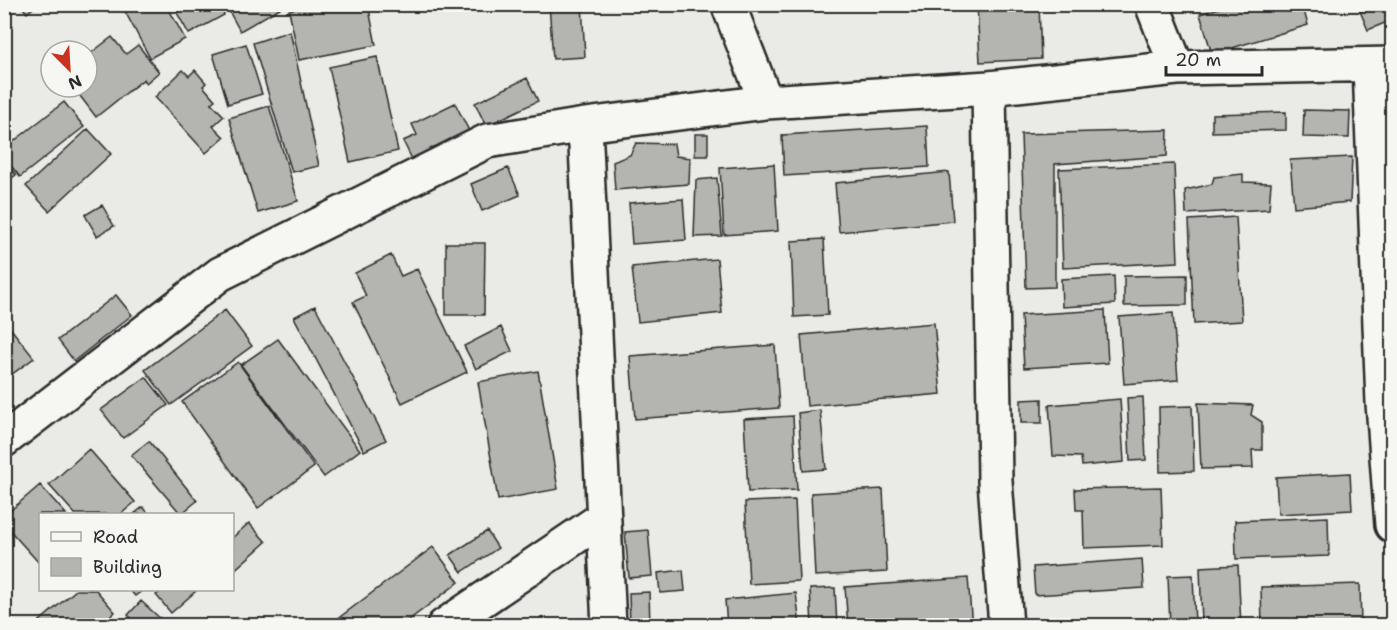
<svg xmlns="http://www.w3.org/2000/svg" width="1397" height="630" viewBox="0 0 1397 630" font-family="'Shantell Sans',sans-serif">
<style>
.building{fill:#b4b4b1;stroke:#2b2b2b;stroke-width:1.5}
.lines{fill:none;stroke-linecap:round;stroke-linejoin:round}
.street-casing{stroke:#2b2b2b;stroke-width:38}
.street{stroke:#f6f6f2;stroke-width:33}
</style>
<rect width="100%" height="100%" fill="#eaeae6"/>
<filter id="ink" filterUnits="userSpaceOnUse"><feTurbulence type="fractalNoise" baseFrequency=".0167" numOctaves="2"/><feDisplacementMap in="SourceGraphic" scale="12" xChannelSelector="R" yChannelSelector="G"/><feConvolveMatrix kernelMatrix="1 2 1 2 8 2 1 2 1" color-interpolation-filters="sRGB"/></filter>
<g filter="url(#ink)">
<path class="building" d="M20,4h18l-11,9z
M121,4h45l19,35 -35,19z
M172,4h46l6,11 -35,19z
M225,4h62l-47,27z
M314,4h54l8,41 -77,15 -10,-50z
M549,4h33l3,53 -32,2z
M977,4h62l2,55 -61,3z
M1232,4h70l6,21 -96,29 -12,-40z
M1357,4h35v16l-24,10z
M290,31l29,135 -27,6 -39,-129z
M112,37l14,17 12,-9 21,27 -13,11 -2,-4 -48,38 -19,-25 10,-5v-31z
M246,44l16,50 -34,10 -15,-50z
M377,57l21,94 -48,11 -21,-95z
M183,70l6,6 6,-6 11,13 -3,3 12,14 -4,3 13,13 -11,10 11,11 -18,16 -51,-56z
M527,78l11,23 -52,25 -11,-23z
M64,102l20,25 -64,50 -16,-20v-8z
M455,103l15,30 -57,28 -10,-20 14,-6 -5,-11z
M269,106l29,95 -40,12 -29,-95z
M1304,110l46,1 -1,27 -46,-1z
M1286,112v18l-74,2v-18z
M927,126l2,41 -145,9 -2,-41z
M88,129l23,25 -62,57 -23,-25z
M1168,130l-1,26 -112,8v123l-29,1 -5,-154z
M695,134h13v22h-13z
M636,143l38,1 2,12 14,2 -1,26 -74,6 -2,-28 17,-7z
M1352,157l-2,45 -56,5 -4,-47z
M4,161l12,14 -12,9z
M774,164l4,67 -54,4 -4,-67z
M1174,164l4,98 -115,6 -4,-99z
M508,168l12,27 -38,16 -11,-27z
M949,172l4,49 -114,11 -4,-49z
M1243,174v8l28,1 -2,26 -83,5 -1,-24 27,-6 2,-7z
M717,178l5,58 -28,1 2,-57z
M683,199l3,41 -54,4 -3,-41z
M102,205l12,21 -17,10 -12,-21z
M1236,217l6,104 -48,3 -5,-104z
M824,239l4,76 -34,2 -3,-76z
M446,243h39l-1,72h-38z
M391,255l10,21 16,-7 50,103 -65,31 -49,-101 13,-6 -11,-23z
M717,259l5,54 -84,9 -6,-55z
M1187,275v30l-63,1v-30z
M1114,276l1,28 -53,3 -1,-28z
M116,295l16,20 -58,46 -16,-21z
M315,306l71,134 -22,11 -70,-134z
M225,310l27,36 -81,59 -26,-35z
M1105,310l3,53 -84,5 -3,-53z
M1173,313l5,67 -54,4 -5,-67z
M4,320l30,38 -30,22z
M934,323l7,71 -134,12 -6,-71z
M501,327l11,24 -36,18 -12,-23z
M278,339l82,111 -36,27 -83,-112z
M775,345l4,63 -144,11 -5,-63z
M238,362l76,105 -56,41 -76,-106z
M538,371l20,118 -60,11 -20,-118z
M146,377l22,28 -45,33 -22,-28z
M1143,397l3,63 -16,1 -3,-63z
M1042,399v24h-21v-23z
M1120,399l4,63 -42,4 -1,-9 -28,-1 -4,-51z
M1198,403l55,2 -2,10 11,7v28h-10l1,18 -52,1z
M1192,406l2,65 -34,1 -1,-65z
M820,410l6,59 -23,2 -5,-58z
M793,416l4,74 -49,2 -4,-73z
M149,441l48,60 -16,13 -50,-59z
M89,449l46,53 -14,12h-46l-26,-29z
M1350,473l2,37 -74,4 -2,-37z
M40,485l26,29h-26v50l-36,-40v-8z
M1161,487l2,58 -79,3 -1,-38h-7l-1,-21z
M883,489l4,83 -72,4 -4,-83z
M795,500l4,81 -50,3 -4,-82z
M143,507l6,7h-15z
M1328,517l1,39 -93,3 -1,-38z
M249,523l17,19 -34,30v-34z
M648,530l4,46 -23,2 -4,-46z
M487,531l11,17 -36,24 -12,-17z
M433,547l26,35 -58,44h-73z
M1142,559l2,29 -109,7 -2,-28z
M1238,565l3,61h-39l-2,-59z
M683,570l2,21 -25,2 -2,-20z
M1193,575l2,51h-25l-2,-50z
M968,578l4,48h-124l-3,-39z
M1360,584l1,42h-99l-1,-39z
M835,588l2,38h-25l-2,-37z
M76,590h20l19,22 -15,14h-66z
M130,590h13l-8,6z
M163,590h32l1,1 -25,22 -15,-18z
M649,592l1,34h-20l-1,-33z
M796,593l4,33h-73l-2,-26z
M141,601l22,20 -4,5h-20l-11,-11z"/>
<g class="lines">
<g class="street-casing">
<path id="street" d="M728,4l38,98
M1152,4l25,64
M1370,66l13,337 9,122
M989,88l6,393 11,145
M585,125l24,501
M4,440l216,-166 267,-133 98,-16 181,-23 223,-14 188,-20 215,-4
M444,626l159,-108"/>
</g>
<use href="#street" class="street"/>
</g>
</g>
<rect width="1397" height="630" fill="none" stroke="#f6f6f2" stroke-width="24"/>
<rect x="12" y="12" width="1373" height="606" fill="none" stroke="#2b2b2b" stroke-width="2" filter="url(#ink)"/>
<rect x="39" y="513" width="195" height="78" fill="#f6f6f2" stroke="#a5a5a2" stroke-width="1.5"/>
<rect x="51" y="532" width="30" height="9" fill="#f6f6f2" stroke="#a5a5a2" stroke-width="1.5"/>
<text x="93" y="543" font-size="18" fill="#2b2b2b">Road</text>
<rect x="51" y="558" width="30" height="18" fill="#b4b4b1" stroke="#a5a5a2" stroke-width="1.5"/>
<text x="93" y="573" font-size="18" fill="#2b2b2b">Building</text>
<g transform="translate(69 69) rotate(156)"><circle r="28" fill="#f6f6f2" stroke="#a5a5a2" stroke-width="1.5"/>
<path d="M0-4.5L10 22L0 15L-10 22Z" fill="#c8321e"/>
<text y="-9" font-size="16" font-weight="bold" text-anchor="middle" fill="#2b2b2b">N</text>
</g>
<path d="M1166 66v9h96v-9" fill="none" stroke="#2b2b2b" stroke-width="3"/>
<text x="1175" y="66" font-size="18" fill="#2b2b2b" stroke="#f6f6f2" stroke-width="4.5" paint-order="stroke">20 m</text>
</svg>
